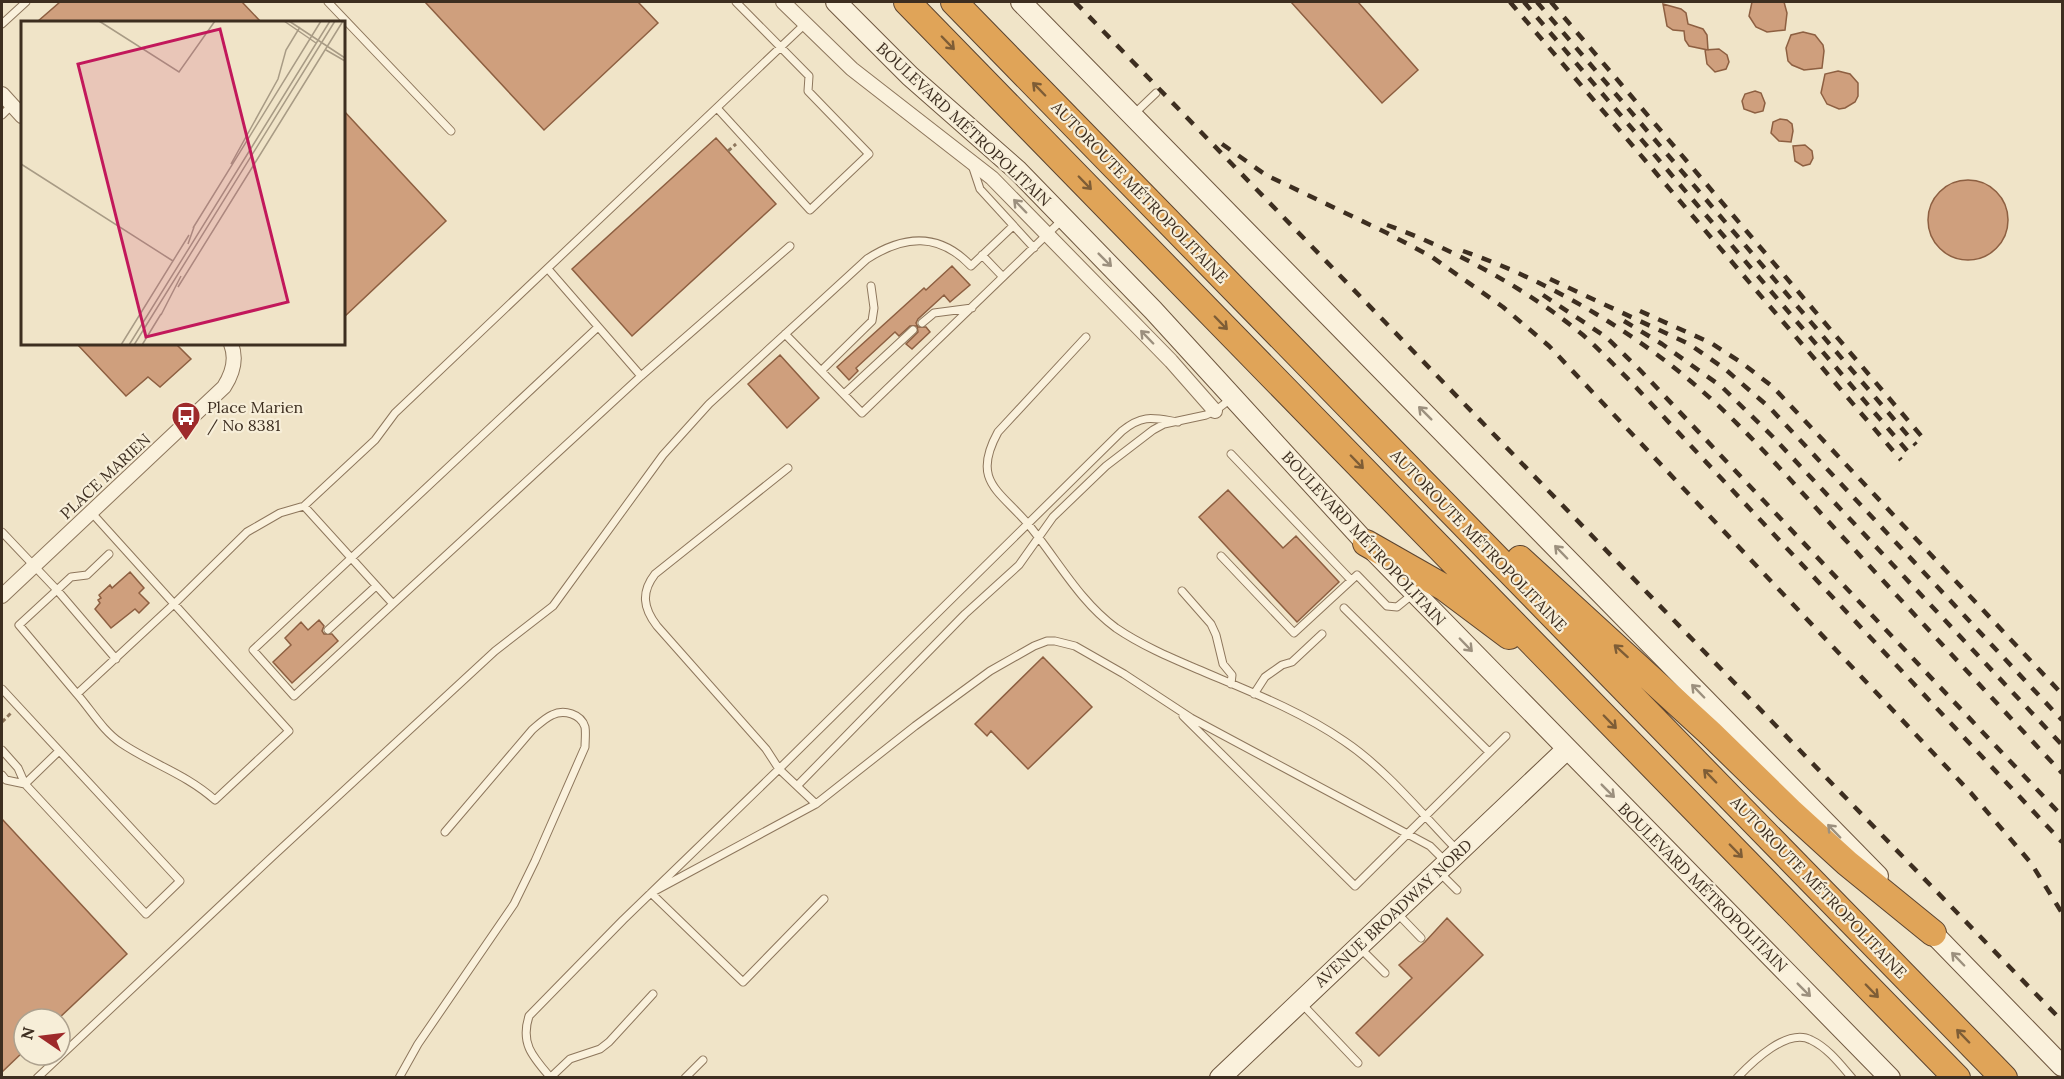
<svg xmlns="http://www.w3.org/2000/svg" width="2064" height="1079" viewBox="0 0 2064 1079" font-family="Lora,serif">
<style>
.building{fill:#cf9f7d;stroke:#8d5f41;stroke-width:1.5}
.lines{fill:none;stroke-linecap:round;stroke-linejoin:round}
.lane-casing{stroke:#8d765c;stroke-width:9}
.street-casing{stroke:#8d765c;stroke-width:16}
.secondary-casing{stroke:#6f573f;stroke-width:22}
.highway-casing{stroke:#5b4430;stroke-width:28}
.path{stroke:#8d765c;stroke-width:3;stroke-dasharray:4.5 3;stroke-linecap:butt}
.lane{stroke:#faf1dc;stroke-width:7}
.street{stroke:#faf1dc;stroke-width:14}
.secondary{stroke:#faf1dc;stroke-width:20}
.highway{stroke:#e0a458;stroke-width:26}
.rail{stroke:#3d2e20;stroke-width:4.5;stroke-dasharray:10 10;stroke-linecap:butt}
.oneway{stroke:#7e5d36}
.oneway2{stroke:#9c907e}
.labels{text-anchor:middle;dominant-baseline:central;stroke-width:4.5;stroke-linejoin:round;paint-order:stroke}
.street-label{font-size:16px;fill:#3d2e20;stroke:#f7eed8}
.poi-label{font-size:16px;fill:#3d2e20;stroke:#f7eed8;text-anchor:start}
.inset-road{fill:none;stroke:#a89b85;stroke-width:1.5}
.view{fill:#c2185b;fill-opacity:0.15;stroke:#c2185b;stroke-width:3}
.inset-edge{fill:none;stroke:#3d2e20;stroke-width:3}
</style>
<rect width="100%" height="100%" fill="#f0e4c8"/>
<path class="building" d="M60,2h182l19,20h-224z
M425,2h213l20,21 -114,107z
M1291,2h67l60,68 -36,33z
M1752,2h32l3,11 -2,17 -18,2 -11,-5 -7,-11z
M1663,4l18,5 5,4 2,11 15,5 4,6 1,15 -19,-4 -4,-6 -1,-9 -11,-1 -6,-4z
M1803,32l12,3 8,10 1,6 -2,17 -18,2 -12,-5 -4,-4 -2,-13 5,-13z
M1719,49l8,6 2,7 -3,7 -11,3 -8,-8 -2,-14z
M1838,71l12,3 8,9v13l-3,6 -10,6 -6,1 -12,-5 -6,-11 4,-19z
M1755,91l6,2 4,10 -2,8 -8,2 -11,-4 -2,-8 3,-7z
M344,111l102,110 -102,96z
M1780,119l7,1 5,4 1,7 -2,11 -12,-1 -8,-8 2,-11z
M716,138l60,66 -144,132 -60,-67z
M1805,145l7,6 1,7 -3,6 -7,2 -8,-5 -2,-15z
M1928 220a40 40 0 1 1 80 0a40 40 0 1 1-80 0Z
M952,266l18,19 -20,17 -6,-7 -26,24 -2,4 2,4h8l4,5 -18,17 -6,-5 12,-12 -1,-6h-7l-11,10 -4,-4 -39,36 2,3 -9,9 -12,-13 87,-79 2,2z
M77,344h99l15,15 -31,28 -12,-10 -22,19z
M780,355l39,43 -32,30 -39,-44z
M1228,490l55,58 13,-12 43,46 -42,40 -98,-105z
M130,572l14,16 -5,5 10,10 -10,10 -4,-4 -24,19 -16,-19 5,-6 -2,-3 3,-2 -2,-3 11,-10 2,3z
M319,620l5,6 -2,5 2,3h8l6,7 -46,42 -19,-21 18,-17 -6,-7 16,-16 7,8z
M1043,657l49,50 -64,62 -37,-38 -4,5 -12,-12z
M2,819l125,135 -69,65h-34v32l-22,21z
M1447,918l36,37 -104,101 -23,-23 56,-55 -13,-13 26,-23z"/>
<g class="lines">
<g class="lane-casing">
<path id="lane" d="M328,2l123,129
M2,24l24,-22
M717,108l93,102 59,-56 -61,-63 1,-15 -73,-74
M1134,114l22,-21
M2,115l10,-10
M972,165l8,24 54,59
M982,255l21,22
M548,269l93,107 149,-130
M922,323l12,-10 38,-5
M785,334l77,79 200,-193
M1086,337l-88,95c-27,49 1,58 30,92 29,35 51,77 88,104 25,17 53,29 81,41 49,21 102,41 147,72 42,28 78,73 114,110
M821,371l51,-50 2,-13 -3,-22
M844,394l69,-64
M1178,422c-25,-4 -35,-8 -56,9l-343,338 37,35 99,-78 75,-55 44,-25 13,-5h8l20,5 49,28 67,44 239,128 16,16
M1231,454l120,126
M304,506l89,98 248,-228
M91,512c66,73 132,146 198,219l-74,69c-29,-26 -63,-36 -94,-57 -18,-12 -30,-33 -44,-49l97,-90 73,-72 33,-19 24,-7 71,-66 20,-27 410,-389
M2,532l55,58 14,-13 16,-2 22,-21
M1221,556l73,77 63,-58 30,31 10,1 16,-13
M1182,591l29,33 5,11 7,29 9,11 -1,9
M393,604l-99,92 -41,-46 345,-323
M1344,608l145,144
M328,630l48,-44
M2,689l178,192 -34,33 -121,-130 -7,-16 -16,-18
M77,694l-58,-69 38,-35 59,69
M1254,694l11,-17 17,-12 10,-3 30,-28
M1183,716l172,170 151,-150
M2,775l4,5 19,4
M25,784l34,-33
M797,786l168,-172 54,-49 34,-48 53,-51 47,-36 11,-6 42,-9 9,-4 17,-13
M816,804l-165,89 92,89 81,-83
M1440,873l17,17
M1396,912l25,26
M1359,947l26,26
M1302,1004l56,59
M551,1077l19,-18 30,-10 9,-7 44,-48
M37,1078l235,-221 223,-206 58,-45 110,-151 46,-51 158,-145c37,-24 72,-27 104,7l42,-40
M399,1078l19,-34 96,-140 21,-43 50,-114c0,-6 1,-14 0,-20 -4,-13 -21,-18 -33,-12 -7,3 -14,10 -20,15l-87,102
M551,1078c-18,-21 -31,-34 -22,-62l94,-96 156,-151 -13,-20 -109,-123c-14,-18 -16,-34 -2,-52l133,-106
M685,1078l18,-18
M1737,1078c15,-16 51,-51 74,-38 17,8 29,24 41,38"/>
</g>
<g class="street-casing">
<path id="street" d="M783,2l69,67 140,109 179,183 44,50
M2,94l20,22
M2,596l222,-209c9,-14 13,-28 7,-43"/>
</g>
<g class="secondary-casing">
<path id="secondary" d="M836,2l74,74 107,94 136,140 213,233 524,535
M1021,2l857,874
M1923,923l139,143
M1220,1078l347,-329"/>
</g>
<g class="highway-casing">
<path id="highway" d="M907,2l1050,1076
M954,2l1050,1076
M1366,543l79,45 64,48
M1520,559l190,174 80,78 57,52 86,70"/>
</g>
<path class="path" d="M728,151l8,-7
M2,722l9,-9"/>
<use href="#lane" class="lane"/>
<use href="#street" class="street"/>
<use href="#secondary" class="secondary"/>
<use href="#highway" class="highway"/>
<path class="rail" d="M1075,2l987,1019
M1510,2l391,458
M1524,2l385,451
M1537,2l379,443
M1551,2l372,436
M1222,144l44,31 121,58 45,24 71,50 46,39 422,447 60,70 31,50
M1387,225c66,24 142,65 196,110 17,15 33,32 49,48l430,459
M1463,251c84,29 172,81 238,139 53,46 103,106 151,157 70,76 140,151 210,226
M1550,279l139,65 36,25 45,39 292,312
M1543,295l63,42 33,32 423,447
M1640,311l71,32 31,20 31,24 289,307
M1624,321l38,23 60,43 50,49 290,309"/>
</g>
<defs><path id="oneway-shaft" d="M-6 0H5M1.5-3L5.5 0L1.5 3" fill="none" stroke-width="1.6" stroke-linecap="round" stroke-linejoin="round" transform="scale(1.5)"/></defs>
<g class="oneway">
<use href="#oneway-shaft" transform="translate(948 43) rotate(46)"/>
<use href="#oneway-shaft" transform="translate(1039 89) rotate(-134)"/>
<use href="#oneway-shaft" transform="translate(1085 183) rotate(46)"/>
<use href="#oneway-shaft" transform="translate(1221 323) rotate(46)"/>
<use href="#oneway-shaft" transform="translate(1357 462) rotate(46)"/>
<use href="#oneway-shaft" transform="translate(1621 651) rotate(-138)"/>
<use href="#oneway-shaft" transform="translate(1610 722) rotate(46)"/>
<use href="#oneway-shaft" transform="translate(1710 776) rotate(-134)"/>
<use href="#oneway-shaft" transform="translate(1736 851) rotate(46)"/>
<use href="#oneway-shaft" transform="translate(1872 991) rotate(46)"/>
<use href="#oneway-shaft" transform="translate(1963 1036) rotate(-134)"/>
</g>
<g class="oneway2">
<use href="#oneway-shaft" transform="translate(1020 206) rotate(-134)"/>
<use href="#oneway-shaft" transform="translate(1105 260) rotate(45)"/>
<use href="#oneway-shaft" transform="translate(1147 337) rotate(-134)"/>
<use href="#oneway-shaft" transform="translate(1425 413) rotate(-135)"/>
<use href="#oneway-shaft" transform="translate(1561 552) rotate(-134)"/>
<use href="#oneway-shaft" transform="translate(1466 645) rotate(46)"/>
<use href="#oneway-shaft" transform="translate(1698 691) rotate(-134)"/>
<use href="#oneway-shaft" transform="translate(1608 791) rotate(45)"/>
<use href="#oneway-shaft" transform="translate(1834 831) rotate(-134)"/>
<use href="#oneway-shaft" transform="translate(1958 959) rotate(-134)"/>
<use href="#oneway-shaft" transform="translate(1804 990) rotate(45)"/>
</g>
<defs>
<g id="bus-pin" transform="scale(1.5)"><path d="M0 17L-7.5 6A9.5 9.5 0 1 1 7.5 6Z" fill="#9e2a2b" stroke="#f7eed8"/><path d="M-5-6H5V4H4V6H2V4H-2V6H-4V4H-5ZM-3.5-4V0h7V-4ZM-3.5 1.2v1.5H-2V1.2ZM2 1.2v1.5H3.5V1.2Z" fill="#fff"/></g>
</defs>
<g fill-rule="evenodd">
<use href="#bus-pin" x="186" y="416"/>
</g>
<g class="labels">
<g class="street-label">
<text transform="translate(964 124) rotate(43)">BOULEVARD MÉTROPOLITAIN</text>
<text transform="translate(1140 192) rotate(46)">AUTOROUTE MÉTROPOLITAINE</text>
<text transform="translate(105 476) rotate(-43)">PLACE MARIEN</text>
<text transform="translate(1364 538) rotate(47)">BOULEVARD MÉTROPOLITAIN</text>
<text transform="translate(1479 540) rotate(46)">AUTOROUTE MÉTROPOLITAINE</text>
<text transform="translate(1703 887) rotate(45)">BOULEVARD MÉTROPOLITAIN</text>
<text transform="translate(1819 887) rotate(46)">AUTOROUTE MÉTROPOLITAINE</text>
<text transform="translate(1393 913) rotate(-43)">AVENUE BROADWAY NORD</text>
</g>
<g class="poi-label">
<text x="207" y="407">Place Marien<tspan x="207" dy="18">/ No 8381</tspan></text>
</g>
</g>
<g transform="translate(21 21)">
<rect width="324" height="324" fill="#f0e4c8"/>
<path class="inset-road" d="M78,0l80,51 36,-51M263,0l32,22M268,0l56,37M305,29l19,11M0,143l152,97M210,143l47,-85 8,-29 14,-23M172,207l128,-207M167,223l6,-17M157,266l165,-266M140,294l20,-39M100,324l68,-110M108,324l201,-324M113,324l201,-324M121,324l19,-31"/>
<path class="view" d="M199,8l68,273 -142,35 -68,-273z"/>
<rect width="324" height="324" class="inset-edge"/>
</g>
<rect width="2064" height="1079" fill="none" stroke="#3d2e20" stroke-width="6"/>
<g transform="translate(42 1037) rotate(284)"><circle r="28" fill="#f7eed8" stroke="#ada18e" stroke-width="1.5"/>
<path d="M0-4.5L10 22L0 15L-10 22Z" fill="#9e2a2b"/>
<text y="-9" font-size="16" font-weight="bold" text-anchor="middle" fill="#3d2e20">N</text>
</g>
</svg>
